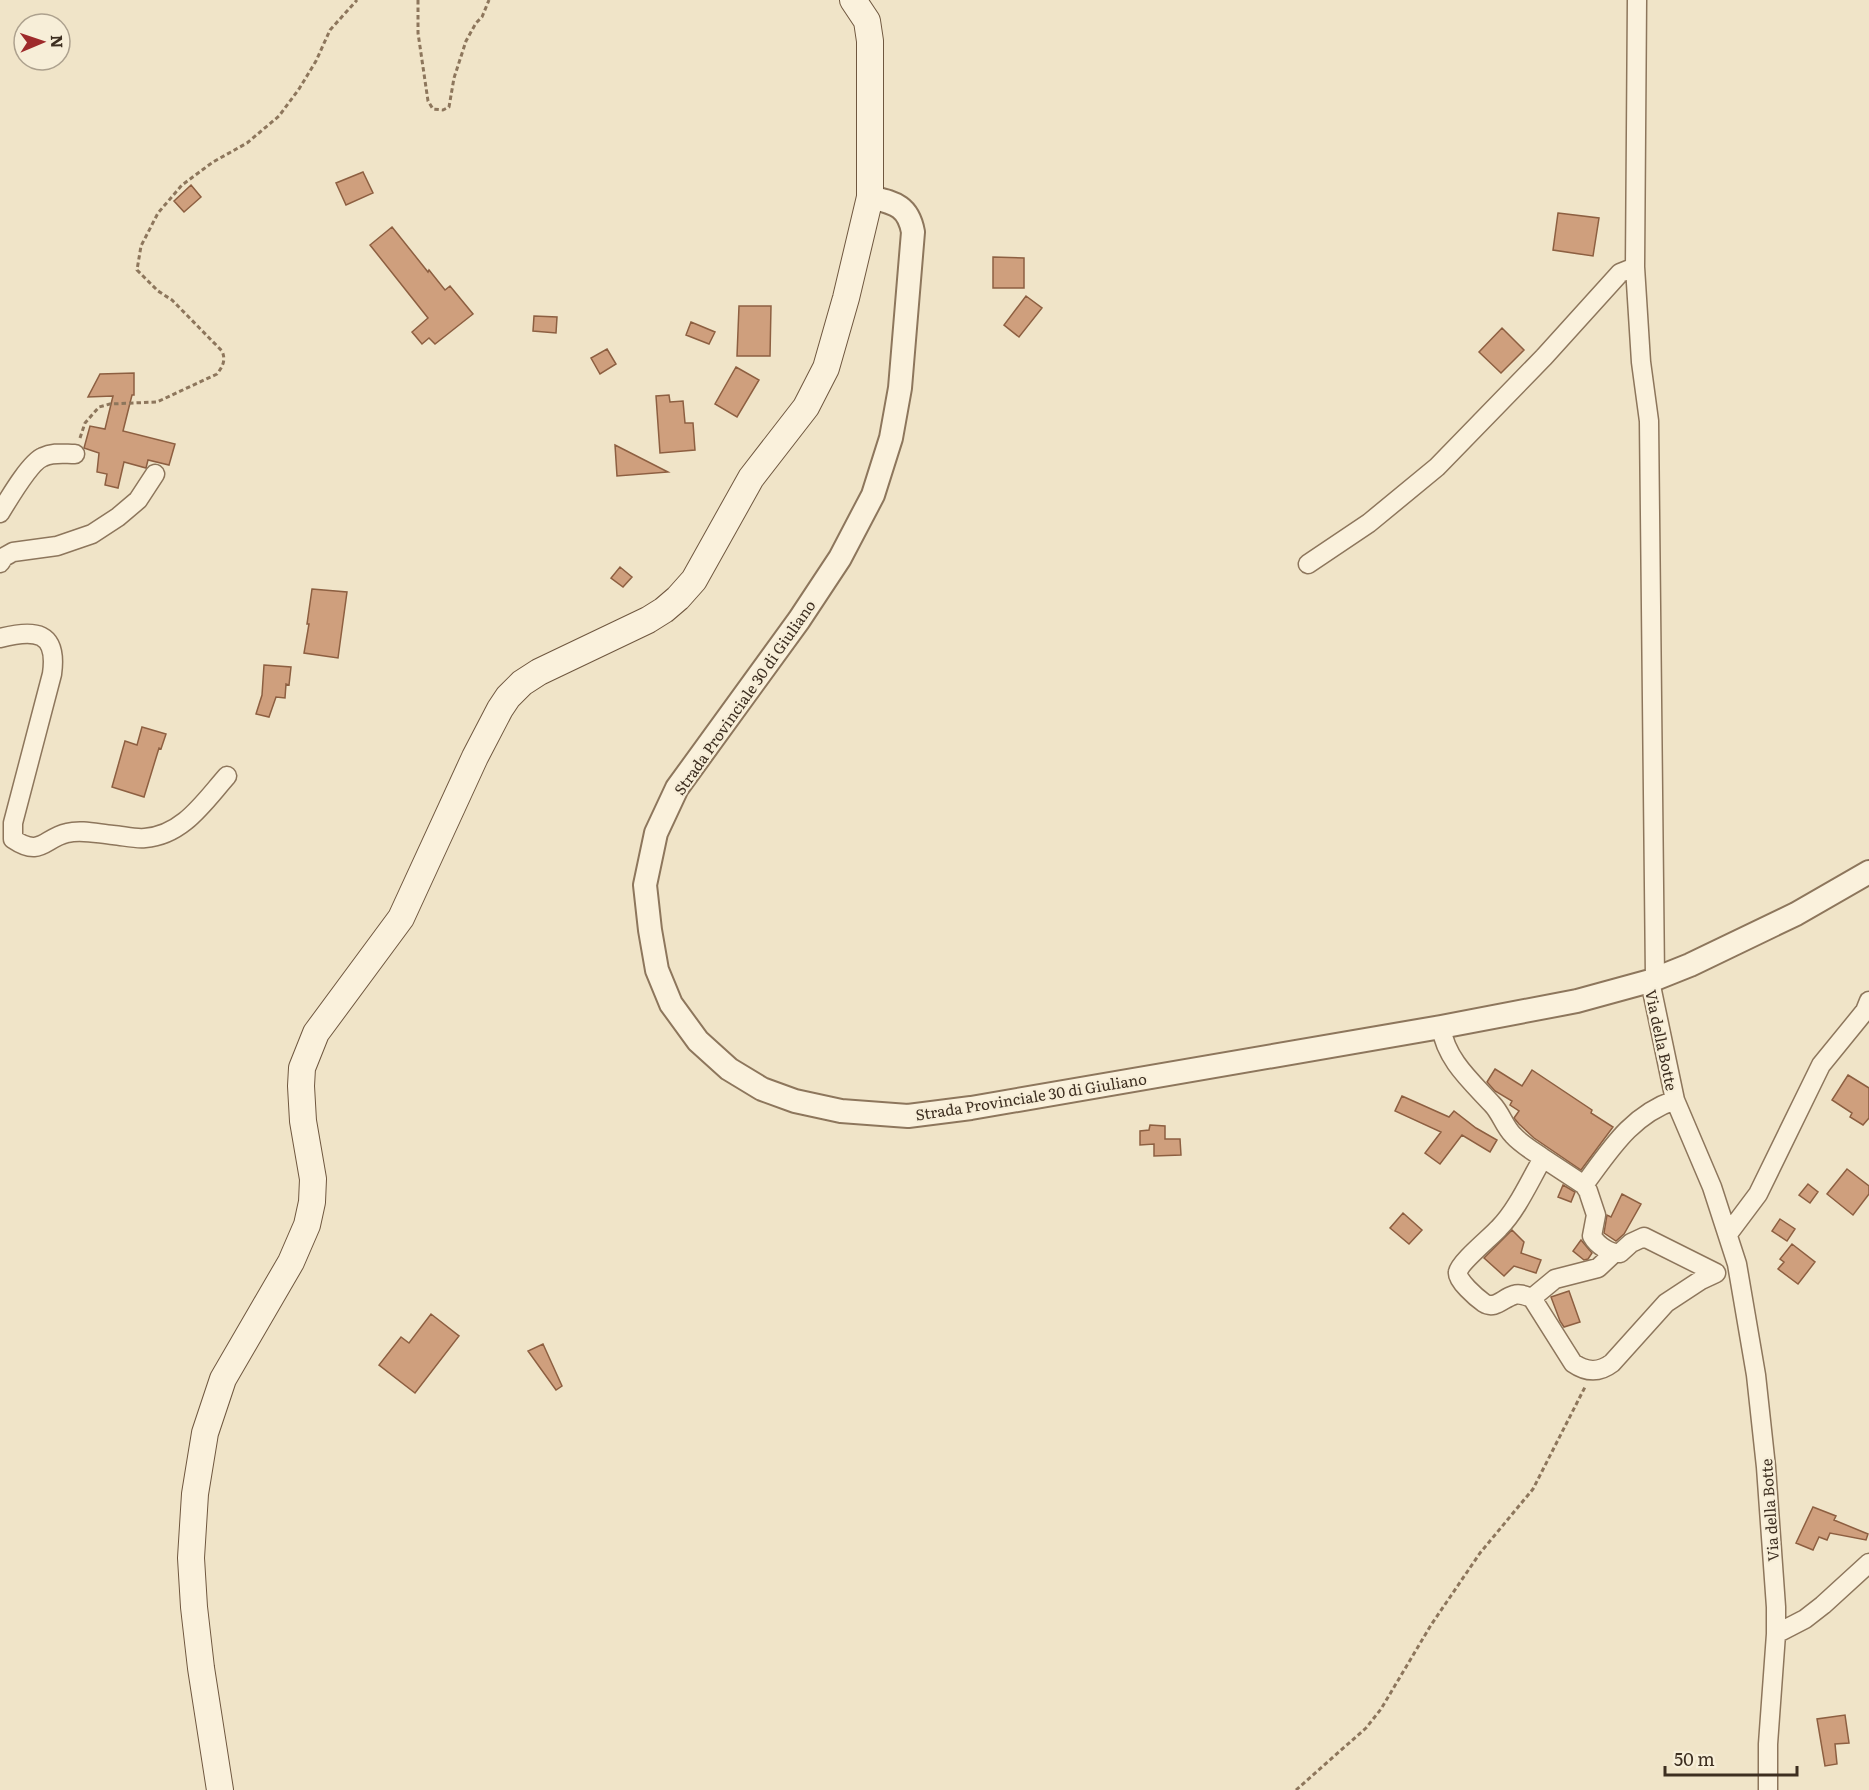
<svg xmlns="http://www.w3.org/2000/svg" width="1869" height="1790" viewBox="0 0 1869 1790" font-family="Literata,serif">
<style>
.building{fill:#cf9f7d;stroke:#8d5f41;stroke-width:1.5}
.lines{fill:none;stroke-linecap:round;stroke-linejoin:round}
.minor-casing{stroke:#8d765c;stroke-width:21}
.tertiary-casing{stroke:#8d765c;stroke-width:26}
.secondary-casing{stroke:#6f573f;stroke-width:28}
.path{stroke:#8d765c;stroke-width:3;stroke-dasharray:4.5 3;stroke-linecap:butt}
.minor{stroke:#faf1dc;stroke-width:18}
.tertiary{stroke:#faf1dc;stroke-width:22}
.secondary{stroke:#faf1dc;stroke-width:26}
.labels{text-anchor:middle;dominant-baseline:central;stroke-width:4.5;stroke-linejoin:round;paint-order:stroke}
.street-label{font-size:15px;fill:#3d2e20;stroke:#f7eed8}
</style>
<rect width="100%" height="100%" fill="#f0e4c8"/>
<path class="building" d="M363,172l10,21 -27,12 -10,-22z
M191,185l10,12 -17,15 -10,-11z
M1558,213l41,5 -6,38 -40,-6z
M392,227l36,45 1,-2 16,20 5,-4 23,28 -38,30 -6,-6 -7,6 -10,-12 16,-14 -58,-73z
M993,257l31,1v30h-31z
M1026,296l16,12 -23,29 -15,-12z
M739,306h32l-1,50h-33z
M534,316l23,1 -1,16 -23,-2z
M691,322l24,10 -6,12 -23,-9z
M1502,328l22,22 -23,23 -22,-21z
M607,349l9,15 -16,10 -9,-16z
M736,367l23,13 -22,37 -22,-13z
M134,373v22h-2l-9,36 52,13 -6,21 -21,-5 -2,8 -22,-6 -6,26 -13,-3 2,-11 -10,-2 2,-19 -15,-5 6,-22 15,3 8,-33 -25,1 12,-23z
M669,395l1,7 13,-1 2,22h8l2,27 -35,3 -4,-57z
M615,445l53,27 -51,4z
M620,567l12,10 -9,10 -12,-9z
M312,589l35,3 -9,66 -34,-5 5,-29h-2z
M264,665l27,2 -2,18 -3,-1 -1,14 -9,-1 -7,20 -13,-3 6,-19z
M142,727l24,7 -5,15 -2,-1 -15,49 -32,-10 13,-46 12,4z
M1495,1069l27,17 10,-16 60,40 -1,3 22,14 -32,43 -47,-32 -15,-14 -5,-6 5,-7 -9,-6 2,-4 -17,-10 -8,-9z
M1848,1075l21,13v30l-6,7 -13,-8 2,-4 -20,-13z
M1402,1096l47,21 5,-6 22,17 21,12 -7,12 -28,-17 -22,29 -15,-11 16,-21 -46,-21z
M1150,1125l15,1v13h15l1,16 -27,1v-12l-14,1v-14l9,-1z
M1847,1169l22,17v8l-16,21 -26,-21z
M1808,1184l10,8 -8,11 -11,-8z
M1563,1185l12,7 -4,10 -13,-5z
M1622,1194l19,10 -17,30 -8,7 -12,-8 3,-18 4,2z
M1403,1213l19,17 -13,14 -19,-16z
M1780,1219l15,10 -8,12 -15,-10z
M1512,1230l12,12 -3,11 20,7 -5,13 -22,-7 -10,10 -20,-18z
M1581,1240l11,13 -4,6 -4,1 -11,-9z
M1792,1244l23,18 -17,22 -20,-15 6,-7 -4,-3z
M1569,1291l11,31 -16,5 -4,-6 -9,-24z
M431,1314l28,22 -44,57 -36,-28 22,-28 8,6z
M543,1344l19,42 -6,4 -28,-39z
M1813,1507l23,9 -2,4 34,14 -2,6 -36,-7 -3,7 -8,-3 -6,13 -17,-7z
M1845,1715l4,28 -14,1 2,20 -12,2 -8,-47z"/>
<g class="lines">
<g class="minor-casing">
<path id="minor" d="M1637,0l-2,267 6,95 8,59 6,557
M0,513c8,-13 30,-51 43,-56 10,-5 21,-3 32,-3
M0,563l4,-6 9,-5 44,-6 35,-12 26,-17 20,-17 17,-26
M1308,564l61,-41 68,-56 107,-110 76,-84 15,-6
M0,638c35,-9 58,-7 52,36l-39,149v16c28,19 31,-1 54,-6 15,-4 32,1 46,2 11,1 22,4 32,3 38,-3 59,-36 82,-62
M1650,981l25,119 37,87 25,77 19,111 10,92 10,140v27l-8,110v46
M1441,1027c5,33 30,54 51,77 9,9 12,22 21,31 8,9 20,16 30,23 -13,22 -26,52 -44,70 -8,9 -39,34 -41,44 -2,8 19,26 26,31 11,7 19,-5 30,-8 6,-2 12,1 18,3
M1543,1158l41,27 4,6 8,24 -4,21c5,9 18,18 28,17l11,-10 13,-6 72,36
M1584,1185c26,-35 47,-70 91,-85
M1728,1234l30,-40 63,-129 44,-54 4,-10
M1613,1254l-15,14 -43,11 -23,19 41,65c13,9 26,10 39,0l54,-60 35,-23 15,-7
M1776,1634l29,-15 18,-14 46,-42"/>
</g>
<g class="tertiary-casing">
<path id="tertiary" d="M870,197c24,6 38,8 43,35l-13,156 -9,50 -18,57 -33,63 -41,62 -122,168 -21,45 -11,52 5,45 7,40 14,34 27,37 31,28 33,20 33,12 46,10 67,5 63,-8 470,-81 136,-26 73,-20 40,-16 106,-51 73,-42"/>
</g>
<g class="secondary-casing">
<path id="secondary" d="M220,1790l-19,-122 -7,-61 -3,-49 4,-64 10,-61 18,-54 68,-117 16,-37 5,-23 1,-23 -10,-58 -2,-35 1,-18 14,-35 85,-115 74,-161 25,-48 8,-12 14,-14 17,-11 109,-52 16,-10 14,-12 16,-18 57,-102 55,-71 20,-39 20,-70 24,-101v-156l-3,-20 -14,-21"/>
</g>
<path class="path" d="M418,0v33l10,68 5,8 10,1 6,-3 5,-29 12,-37 10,-18 6,-6 7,-17
M80,438l5,-15 14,-16 11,-3 47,-2 60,-28c6,-8 9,-14 5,-23l-50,-51 -14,-9 -21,-21 4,-24 17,-33 24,-28 31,-23 34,-19 32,-27 20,-27 17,-28 14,-31 27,-30
M1296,1790l70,-62 15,-19 50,-84 49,-72 53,-64 52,-102"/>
<use href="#minor" class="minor"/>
<use href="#tertiary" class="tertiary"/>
<use href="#secondary" class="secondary"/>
</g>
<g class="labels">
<g class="street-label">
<text transform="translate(744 697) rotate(-55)">Strada Provinciale 30 di Giuliano</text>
<text transform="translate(1662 1040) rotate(78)">Via della Botte</text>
<text transform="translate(1031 1096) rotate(-9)">Strada Provinciale 30 di Giuliano</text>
<text transform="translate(1769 1510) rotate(-94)">Via della Botte</text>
</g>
</g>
<g transform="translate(42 42) rotate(88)"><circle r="28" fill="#f7eed8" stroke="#ada18e" stroke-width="1.5"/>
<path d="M0-4.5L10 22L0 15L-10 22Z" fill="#9e2a2b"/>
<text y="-9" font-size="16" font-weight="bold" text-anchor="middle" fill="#3d2e20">N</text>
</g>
<path d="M1665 1766v9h132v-9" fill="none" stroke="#3d2e20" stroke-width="3"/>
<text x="1674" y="1766" font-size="18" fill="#3d2e20" stroke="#f7eed8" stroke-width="4.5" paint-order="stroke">50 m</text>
</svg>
